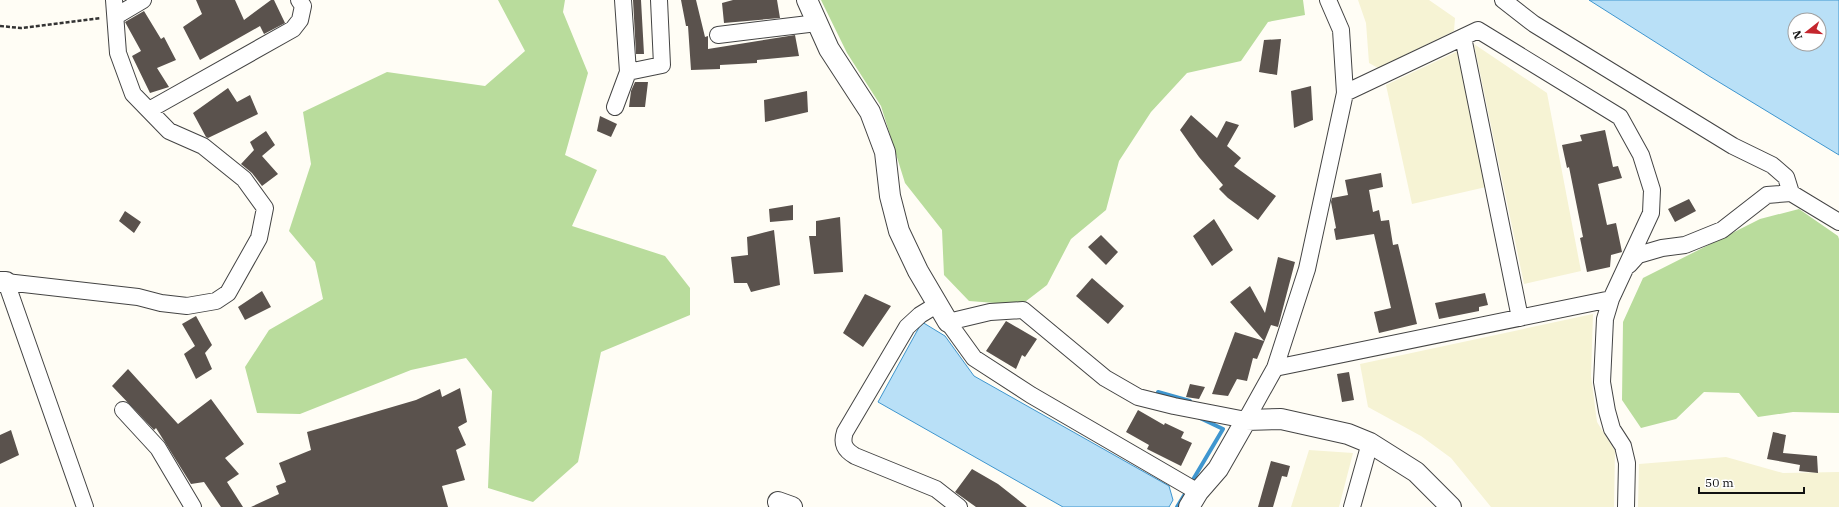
<svg xmlns="http://www.w3.org/2000/svg" width="1839" height="507" viewBox="0 0 1839 507" font-family="'IBM Plex Serif',serif">
<style>
.farmland{fill:#f6f3d4}
.forest{fill:#b9dc9c}
.water{fill:#b9e0f7;stroke:#3f96cf;fill-rule:evenodd}
.lines{fill:none;stroke-linecap:round;stroke-linejoin:round}
.stream{stroke:#3f96cf;stroke-width:4}
.building{fill:#5a524d}
.minor-casing{stroke:#444;stroke-width:18}
.tertiary-casing{stroke:#444;stroke-width:22}
.path{stroke:#333;stroke-width:2.5;stroke-dasharray:4 2;stroke-linecap:butt}
.minor{stroke:#fff;stroke-width:16}
.tertiary{stroke:#fff;stroke-width:20}
</style>
<rect width="100%" height="100%" fill="#fffdf5"/>
<path class="farmland" d="M1358,0h71l26,18 -1,13 -76,37 -9,-5 -3,-40z
M1474,44l73,49 34,178 -57,13z
M1458,51l28,136 -74,17 -26,-119z
M1593,314l-2,62 6,46 18,29 -1,56h-123l-40,-49 -30,-22 -53,-29 -8,-43z
M1309,450l44,3 -14,54h-48z
M1726,457l57,16 56,-1v35h-201l1,-43z"/>
<path class="forest" d="M498,0h67l-2,12 25,61 -23,82 32,15 -25,56 93,30 25,32v27l-89,37 -23,110 -45,40 -45,-14 4,-97 -26,-33 -55,12 -111,44 -43,-1 -12,-46 24,-37 54,-31 -8,-37 -26,-31 22,-67 -8,-52 84,-40 98,14 40,-35z
M821,0h482l2,15 -37,7 -27,39 -54,12 -36,39 -32,49 -13,49 -35,29 -24,46 -26,20 -52,-4 -25,-26 -2,-45 -37,-47 -24,-77 -34,-53z
M1799,209l39,27 1,3v174l-46,-1 -35,5 -19,-24 -35,-1 -28,27 -35,9 -19,-28 1,-78 20,-44 117,-59z"/>
<path class="water" d="M1589,0h250v155l-130,-79zM1795,20h24v24h-24z
M922,322l23,14 29,40 195,110 4,14 -4,7h-106l-185,-105z"/>
<g class="lines">
<path class="stream" d="M1158,392l32,9 1,3
M1191,483l32,-54 -23,-11
M1177,507l11,-18"/>
</g>
<path class="building" d="M196,0h39l9,20 27,-20h3l11,23 -21,11 -4,-8 -60,34 -17,-33 19,-13z
M633,0h8l3,54h-8z
M681,0h15l9,37 3,-1v13l87,-14 4,21 -42,4v3l-37,2v4l-29,1 -3,-44h-2z
M733,0h44l3,18 -56,5 -2,-20z
M144,11l17,28 3,-2 12,23 -19,8 12,19 -19,6 -18,-37 9,-5 -16,-29z
M1281,39l-4,36 -18,-3 5,-32z
M635,82h13l-3,25h-16l2,-16z
M1311,86l2,34 -19,8 -3,-37z
M228,88l9,14 13,-7 8,19 -50,24 -2,-1 -13,-24z
M807,91l1,21 -43,10 -1,-22z
M1191,115l26,23 9,-17 13,4 -12,21 14,12 -7,8 42,30 -18,24 -30,-22 -9,-9 4,-4 -24,-28 -19,-27z
M600,116l17,8 -6,13 -14,-6z
M1605,130l8,37 5,-1 4,12 -24,6 9,41 9,-2 6,29 -11,3 -1,12 -23,5 -7,-34 3,-1 -14,-70 -2,1 -5,-23 20,-4 -2,-6z
M266,131l9,14 -13,11 16,18 -16,12 -10,-13 -11,-9 13,-14 -4,-8z
M1381,173l2,14 -14,3 4,22 6,-2 2,11 8,-1 4,25 5,-1 19,80 -38,9 -5,-21 17,-4 -17,-74 -38,6 -2,-11 2,-1 -5,-26 1,-4 16,-3 -3,-15z
M1689,199l7,12 -21,11 -7,-13z
M793,205v15l-23,2 -1,-13z
M125,211l16,11 -7,11 -15,-12z
M840,217l3,55 -29,2 -5,-38h7v-15z
M1214,219l19,31 -21,16 -19,-30z
M774,230l6,55 -29,7 -4,-9h-13l-3,-26 17,-2 -1,-18z
M1101,235l17,17 -12,13 -18,-18z
M1278,257l17,5 -17,65 -7,-2 -14,34 -4,-1 -6,23 -10,-2 -9,17 -16,-2 23,-62 29,9 -34,-39 20,-16 15,27z
M1092,278l32,28 -16,18 -32,-28z
M262,291l9,16 -26,13 -7,-13z
M1485,293l3,12 -9,2v4l-40,8 -4,-16z
M865,294l26,12 -28,41 -20,-14z
M196,316l16,29 -7,8 7,16 -16,10 -12,-25 11,-8 -13,-22z
M1006,321l31,18 -12,18 -3,-2 -6,14 -30,-18z
M128,369l50,55 33,-25 33,45 -19,14 14,16 -12,8 16,25h-22l-17,-25 -13,2 -35,-56 -2,2 -42,-44z
M1349,372l5,28 -12,2 -5,-28z
M1190,384l15,3 -6,12 -13,-2z
M460,388l7,34 -9,5 8,18 -10,5 9,30 -23,6 6,21h-197l28,-13 -3,-8 10,-4 -7,-19 32,-13 -4,-18 109,-32 24,-11 2,8z
M1138,410l26,15 1,-2 19,9 -3,6 11,5 -11,23 -34,-17 2,-4 -23,-13z
M11,430l8,25 -19,9v-29z
M1773,432l13,3 -3,18 34,3 1,17 -19,-2 1,-6 -33,-6z
M1271,461l19,5 -3,11 -5,-1 -9,31h-15z
M972,469l26,15 29,23h-51l-21,-15z"/>
<g class="lines">
<g class="minor-casing">
<path id="minor" d="M623,0l5,72
M1503,0l31,24 199,122 39,19 14,12 5,16
M116,16l27,-16
M718,35l99,-12
M1463,37l57,281
M1345,93l133,-63 142,87 21,38 11,35 -1,23 -40,86 -6,20 -3,63 5,29 5,18 11,17 4,17 -1,44
M615,107l13,-35 34,-7 -3,-65
M149,110l144,-81 7,-9 3,-14 -4,-6
M1629,265l9,-10 24,-7 23,-3 37,-15 45,-35 24,-2 48,29
M938,304l-18,11 -13,12 -62,105c-4,12 0,18 10,24l81,33 23,18
M1275,368l336,-69
M123,410l35,38 35,59
M1198,492l-167,-97 -57,-37 -26,-36 42,-10 33,-2 82,68 33,19 36,9 72,14 29,-52 32,-99 38,-176 -4,-63 -13,-30
M85,507l-79,-225 132,15 23,6 26,3 29,-5 12,-8 31,-55 6,-30 -21,-29 -41,-33 -34,-15 -36,-37 -15,-41 -4,-53
M1352,507l18,-64"/>
</g>
<g class="tertiary-casing">
<path id="tertiary" d="M807,0l22,49 41,63 15,40 5,44 9,35 19,40 30,51
M0,282h6
M778,502l14,5
M1189,507l9,-15 20,-23 28,-49 35,-1 67,15 22,9 46,29 35,35"/>
</g>
<path class="path" d="M0,26l21,2 80,-10"/>
<use href="#minor" class="minor"/>
<use href="#tertiary" class="tertiary"/>
</g>
<g transform="translate(1807 32) rotate(253)"><circle r="19" fill="#ffffff" stroke="#a0a0a0"/>
<path d="M0-3L7 15L0 10L-7 15Z" fill="#c4262e"/>
<text y="-6" font-size="11" font-weight="bold" text-anchor="middle" fill="#111111">N</text>
</g>
<path d="M1699 487v6h105v-6" fill="none" stroke="#111111" stroke-width="2"/>
<text x="1705" y="487" font-size="12" fill="#111111" stroke="#ffffff" stroke-width="3" paint-order="stroke">50 m</text>
</svg>
